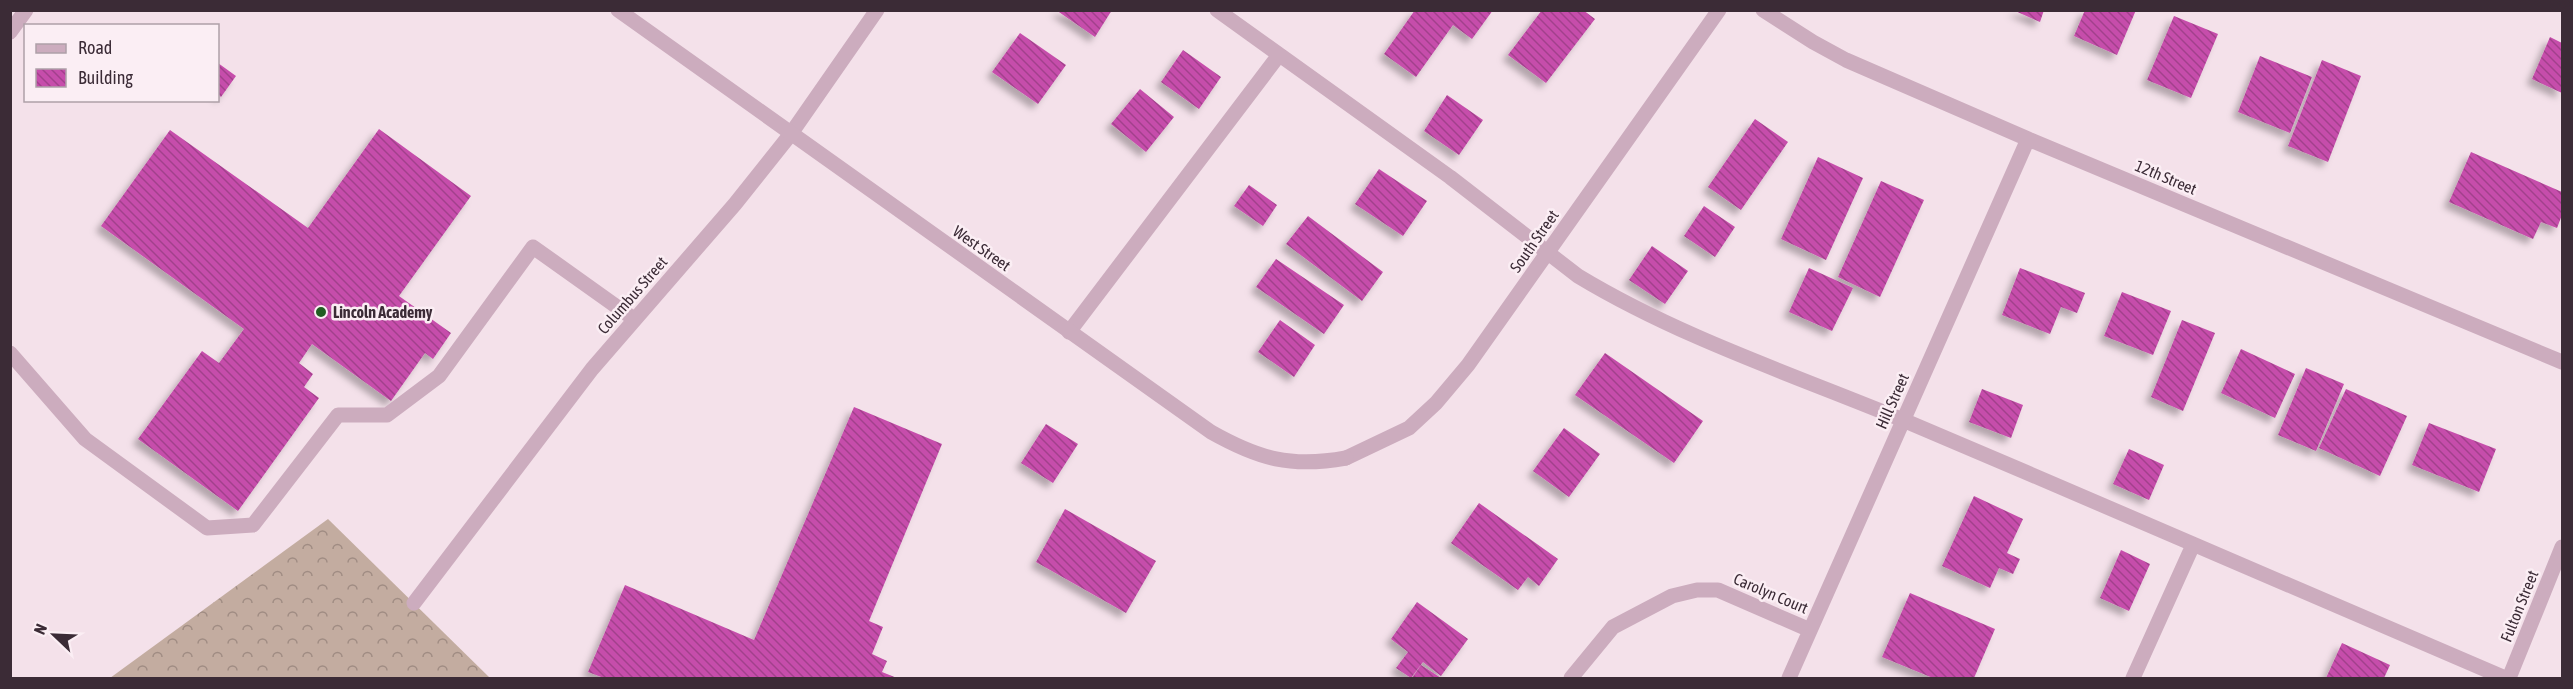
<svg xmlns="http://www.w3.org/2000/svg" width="2573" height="689" viewBox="0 0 2573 689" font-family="'Asap Condensed',sans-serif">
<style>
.forest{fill:url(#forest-crowns)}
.building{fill:url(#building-back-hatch);filter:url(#shadow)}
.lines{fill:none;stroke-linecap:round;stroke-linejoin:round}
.service{stroke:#ccacbe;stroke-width:15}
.minor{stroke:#ccacbe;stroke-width:15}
.tertiary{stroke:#ccacbe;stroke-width:15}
.poi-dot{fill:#205d23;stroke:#fbeef4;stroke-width:2}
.labels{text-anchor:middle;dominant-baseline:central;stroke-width:5;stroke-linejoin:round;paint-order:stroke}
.street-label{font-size:16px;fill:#3b2b36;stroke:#fbeef4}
.poi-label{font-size:16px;font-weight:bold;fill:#3b2b36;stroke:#fbeef4;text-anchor:start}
</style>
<defs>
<pattern id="forest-crowns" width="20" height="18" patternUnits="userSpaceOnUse" patternTransform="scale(1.5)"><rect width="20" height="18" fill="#c3aca0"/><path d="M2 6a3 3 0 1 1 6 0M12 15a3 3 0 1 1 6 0" fill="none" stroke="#a08c83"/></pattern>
<pattern id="building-back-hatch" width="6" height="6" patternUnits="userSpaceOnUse" patternTransform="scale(1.5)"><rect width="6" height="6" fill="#c64dab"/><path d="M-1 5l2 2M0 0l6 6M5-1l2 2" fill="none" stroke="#a2408c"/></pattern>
<filter id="shadow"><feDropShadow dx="-5.5" dy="5.5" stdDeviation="3" flood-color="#0004"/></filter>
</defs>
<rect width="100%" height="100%" fill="#f4e1ea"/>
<path class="forest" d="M328,519l162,159h-380z"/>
<path class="building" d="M1056,10h56l-17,27z
M1415,10h78l-21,29 -19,-14 -37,52 -32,-23z
M1542,10h41l12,9 -49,64 -38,-28z
M2013,10h31l-4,12z
M2085,10h51l-19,45 -43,-19z
M2174,16l44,18 -27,64 -44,-18z
M1020,33l46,32 -28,39 -46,-32z
M2550,37l12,6v50l-30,-14z
M1183,50l38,27 -22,32 -38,-27z
M2260,56l52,21 -22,56 -52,-21z
M2322,60l39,16 -33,86 -40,-16z
M218,63l18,13 -15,21 -3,-3z
M1140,89l34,28 -28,35 -35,-28z
M1447,95l36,25 -24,35 -35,-24z
M1755,119l33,23 -47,68 -33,-23z
M379,129l92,67 -72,100 52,37 -18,26 -8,-6 -34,48 -79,-57 -13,19 14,11 -9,13 15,11 -81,113 -100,-72 64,-88 17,12 25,-34 -143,-103 69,-96 138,98z
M2471,152l91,40v23l-5,13 -16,-6 -8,17 -84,-37z
M1818,157l45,21 -37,82 -45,-21z
M1379,169l48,32 -24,35 -48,-32z
M1881,181l43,19 -44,97 -42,-20z
M1249,185l28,20 -14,21 -29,-20z
M1704,206l31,21 -20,30 -31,-21z
M1308,216l75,56 -21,29 -76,-57z
M1652,246l36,25 -23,33 -36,-24z
M1276,259l68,46 -20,29 -68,-47z
M1809,268l44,20 -21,43 -43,-19z
M2020,268l65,25 -8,20 -16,-6 -11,27 -48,-19z
M2122,292l49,19 -18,44 -49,-19z
M1280,320l35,25 -21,32 -36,-25z
M2182,320l33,13 -32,78 -32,-14z
M2241,349l54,25 -20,44 -54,-25z
M1605,353l98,68 -29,42 -99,-68z
M2306,368l38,16 -28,67 -38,-16z
M1982,389l41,16 -12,33 -42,-16z
M2346,389l61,27 -27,60 -61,-28z
M854,407l88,37 -73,177 14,6 -11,27 15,7 -5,11 15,6h-293l-16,-6 37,-87 129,55z
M2429,423l67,26 -17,43 -67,-27z
M1046,424l32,20 -25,39 -32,-20z
M1564,428l36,26 -31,43 -36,-26z
M2129,449l35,16 -15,35 -36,-16z
M1974,496l49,23 -16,34 13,6 -7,15 -14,-6 -9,20 -48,-22z
M1479,503l79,56 -19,27 -11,-9 -10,13 -67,-47z
M1065,509l91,52 -30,52 -90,-51z
M2121,550l29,14 -21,47 -29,-13z
M1910,593l85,36 -21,49h-41l-51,-21z
M1417,602l51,37 -27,37 -18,-14 -12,16 -15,-10 12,-16 -17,-13z
M2342,643l48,22 -6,13h-58z
M1421,665l20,13h-29z"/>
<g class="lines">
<path class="service" d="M1217,10l233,167 128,99c101,61 216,99 325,144 201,85 401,172 602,258
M1069,332l210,-277
M10,353l75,86 122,89 46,-3 85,-110h49l52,-39 94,-129 101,72
M2133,678l60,-133"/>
<path class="minor" d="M1763,10l50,32 33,18 182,79 534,223
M1346,458l63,-30 27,-25 32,-38 251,-355
M414,603l178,-234 143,-165 55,-69 87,-125
M1571,678l42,-51 59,-31 25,-6h21l92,40
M1789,678l239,-539
M2509,678l53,-131"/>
<path class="tertiary" d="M618,10l593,422c48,27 80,36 135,26
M10,32l16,-22"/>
</g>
<circle class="poi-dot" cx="321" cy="312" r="6"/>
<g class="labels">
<g class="street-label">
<text transform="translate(2166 177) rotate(23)">12th Street</text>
<text transform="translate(1534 241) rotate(-55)">South Street</text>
<text transform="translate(982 248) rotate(35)">West Street</text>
<text transform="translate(632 295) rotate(-49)">Columbus Street</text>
<text transform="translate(1892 401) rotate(-66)">Hill Street</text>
<text transform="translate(1771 593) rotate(23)">Carolyn Court</text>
<text transform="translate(2519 606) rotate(-68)">Fulton Street</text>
</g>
<g class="poi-label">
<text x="333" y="312">Lincoln Academy</text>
</g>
</g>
<rect width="2573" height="689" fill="none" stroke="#3b2b36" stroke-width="24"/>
<rect x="24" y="24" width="195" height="78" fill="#fbeef4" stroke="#aea0a8" stroke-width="1.5"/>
<rect x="36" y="44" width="30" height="9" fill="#ccacbe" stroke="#aea0a8" stroke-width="1.5"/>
<text x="78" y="54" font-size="18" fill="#3b2b36">Road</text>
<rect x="36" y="69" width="30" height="18" fill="url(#building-back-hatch)" stroke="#aea0a8" stroke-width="1.5"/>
<text x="78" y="84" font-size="18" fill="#3b2b36">Building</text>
<g transform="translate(54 635) rotate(293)" stroke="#fbeef4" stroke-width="4.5" paint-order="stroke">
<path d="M0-4.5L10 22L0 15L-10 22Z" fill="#3b2b36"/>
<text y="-9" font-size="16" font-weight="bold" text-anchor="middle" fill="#3b2b36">N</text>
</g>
</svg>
